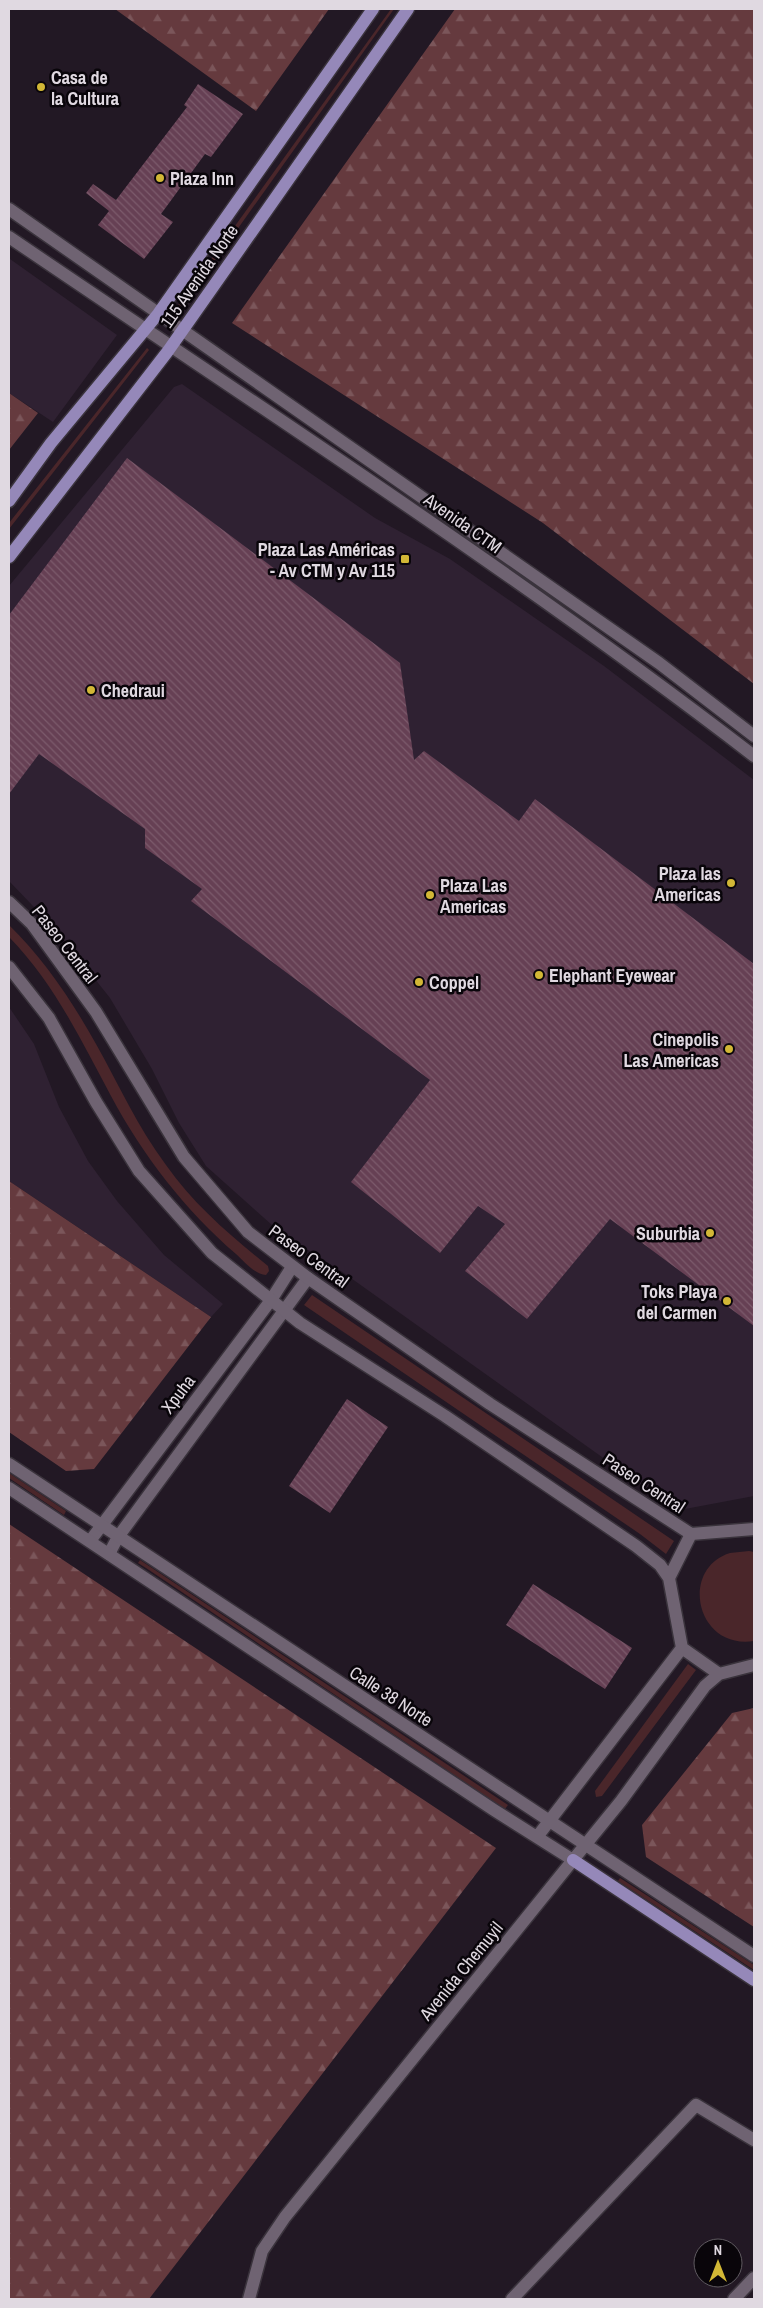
<svg xmlns="http://www.w3.org/2000/svg" width="763" height="2308" viewBox="0 0 763 2308" font-family="'Archivo Narrow',sans-serif">
<style>
.built{fill:#2f2132}
.grass{fill:#4a262a}
.forest{fill:url(#forest-firs)}
.building{fill:url(#building-back-hatch)}
.lines{fill:none;stroke-linecap:round;stroke-linejoin:round}
.street-casing{stroke:#3a333c;stroke-width:15}
.secondary-casing{stroke:#3a333c;stroke-width:15}
.primary-casing{stroke:#3a333c;stroke-width:15}
.street{stroke:#6f6372;stroke-width:12}
.secondary{stroke:#6f6372;stroke-width:12}
.primary{stroke:#9588b9;stroke-width:12}
.poi-dot{fill:#d2b736;stroke:#09050a;stroke-width:2}
.labels{text-anchor:middle;dominant-baseline:central;stroke-width:5;stroke-linejoin:round;paint-order:stroke}
.poi-label{font-size:18px;font-weight:bold;fill:#e0d9e1;stroke:#09050a;text-anchor:start}
.street-label{font-size:18px;fill:#e0d9e1;stroke:#09050a}
</style>
<defs>
<pattern id="forest-firs" width="22" height="20" patternUnits="userSpaceOnUse" patternTransform="scale(1.25)"><rect width="22" height="20" fill="#653a3e"/><path d="M5 1l3.5 6h-7zM16 11l3.5 6h-7z" fill="#7b565a"/></pattern>
<pattern id="building-back-hatch" width="6" height="6" patternUnits="userSpaceOnUse" patternTransform="scale(1.25)"><rect width="6" height="6" fill="#664054"/><path d="M-1 5l2 2M0 0l6 6M5-1l2 2" fill="none" stroke="#7c5b6c"/></pattern>
</defs>
<rect width="100%" height="100%" fill="#221824"/>
<path class="built" d="M10,259l107,76 -64,87 -44,-29v-131z
M182,384l193,134 75,41 154,107 150,114v716l-69,13 -13,-2 -331,-236 -60,-38 -75,-67 -27,-43 -27,-54 -42,-71 -54,-68 -47,-49v-295l165,-199z
M9,1007l25,37 25,63 29,54 29,40 47,54 59,49 -12,13 -202,-136z"/>
<path class="grass" d="M391,9h3l-214,301 -4,2v-4z
M147,348l2,2 -140,179v-6z
M9,925c35,34 63,76 87,119 23,41 41,82 70,121 28,40 65,71 102,101l1,5 -3,4c-12,-1 -22,-14 -30,-21 -51,-44 -93,-98 -125,-158 -30,-56 -57,-113 -102,-159z
M312,1295l362,246 -8,13 -26,-20 -336,-229z
M9,1473l57,38 -2,4 -55,-37z
M749,1551l5,1v89c-58,9 -75,-72 -24,-88 6,-1 13,-1 19,-2z
M140,1560l368,245 -3,4 -359,-241 -8,-5z
M688,1664l8,6 -94,126 -6,1 -1,-6z
M620,1878l134,87v5l-136,-89z"/>
<path class="forest" d="M115,9h214l-73,102z
M455,9h299v675l-211,-161 -311,-200z
M9,393l29,20 -29,37z
M9,1181l202,136 -117,152 -28,2 -57,-39z
M9,1524l487,324 -347,451h-140z
M754,1708v219l-108,-70 -4,-32 90,-112z"/>
<path class="building" d="M198,84l45,30 -32,43 -6,-3 -44,60 12,8 -29,37 -46,-34 11,-14 -23,-18 7,-9 23,16 71,-93 -3,-2z
M127,458l273,205 14,97 10,-9 95,70 16,-22 219,165v362l-144,-107 -83,100 -62,-48 40,-47 -27,-18 -38,47 -89,-71 79,-102 -239,-179 11,-12 -57,-41v-19l-106,-75 -30,40v-179z
M347,1399l41,28 -58,86 -41,-27z
M533,1584l99,64 -27,41 -99,-64z"/>
<g class="lines">
<g class="street-casing">
<path id="street" d="M90,1541l181,-241 21,-33
M109,1554l9,-17 190,-259
M249,2299l13,-48 23,-34 288,-357
M512,2299l184,-194 58,35
M734,2299l20,-21"/>
</g>
<g class="secondary-casing">
<path id="secondary" d="M9,209l650,454 95,73
M9,237c250,170 505,334 745,519
M9,902l23,22 64,88 88,145 64,75 60,46 182,126 201,130
M9,967l40,51 47,84 43,69 73,82 88,70 145,93 191,130 24,19 9,13
M9,1464l745,492
M9,1488l485,322 79,50 48,-59 84,-115 14,-12 35,-9
M691,1534l-22,44 13,70 37,26
M691,1534l63,-5
M537,1837l145,-189"/>
</g>
<g class="primary-casing">
<path id="primary" d="M9,501l42,-58 107,-129 215,-305
M9,557l159,-206 240,-342
M573,1860l181,120"/>
</g>
<use href="#street" class="street"/>
<use href="#secondary" class="secondary"/>
<use href="#primary" class="primary"/>
</g>
<g class="poi-dot">
<circle cx="41" cy="87" r="5"/>
<circle cx="160" cy="178" r="5"/>
<rect x="400" y="554" width="10" height="10" rx="2.5"/>
<circle cx="91" cy="690" r="5"/>
<circle cx="731" cy="883" r="5"/>
<circle cx="430" cy="895" r="5"/>
<circle cx="539" cy="975" r="5"/>
<circle cx="419" cy="982" r="5"/>
<circle cx="729" cy="1049" r="5"/>
<circle cx="710" cy="1233" r="5"/>
<circle cx="727" cy="1301" r="5"/>
</g>
<g class="labels">
<g class="poi-label">
<text x="51" y="77">Casa de<tspan x="51" dy="21">la Cultura</tspan></text>
<text x="170" y="178">Plaza Inn</text>
<text x="395" y="549" text-anchor="end">Plaza Las Américas<tspan x="395" dy="21">- Av CTM y Av 115</tspan></text>
<text x="101" y="690">Chedraui</text>
<text x="721" y="873" text-anchor="end">Plaza las<tspan x="721" dy="21">Americas</tspan></text>
<text x="440" y="885">Plaza Las<tspan x="440" dy="21">Americas</tspan></text>
<text x="549" y="975">Elephant Eyewear</text>
<text x="429" y="982">Coppel</text>
<text x="719" y="1039" text-anchor="end">Cinepolis<tspan x="719" dy="21">Las Americas</tspan></text>
<text x="700" y="1233" text-anchor="end">Suburbia</text>
<text x="717" y="1291" text-anchor="end">Toks Playa<tspan x="717" dy="21">del Carmen</tspan></text>
</g>
<g class="street-label">
<text transform="translate(199 276) rotate(-55)">115 Avenida Norte</text>
<text transform="translate(463 523) rotate(35)">Avenida CTM</text>
<text transform="translate(65 944) rotate(52)">Paseo Central</text>
<text transform="translate(309 1256) rotate(36)">Paseo Central</text>
<text transform="translate(178 1394) rotate(-53)">Xpuha</text>
<text transform="translate(644 1483) rotate(33)">Paseo Central</text>
<text transform="translate(391 1696) rotate(33)">Calle 38 Norte</text>
<text transform="translate(461 1971) rotate(-51)">Avenida Chemuyil</text>
</g>
</g>
<rect width="763" height="2308" fill="none" stroke="#e0d9e1" stroke-width="20"/>
<g transform="translate(718 2263)"><circle r="24" fill="#09050a" stroke="#5f5a60"/>
<path d="M0-4L9 19L0 12L-9 19Z" fill="#d2b736"/>
<text y="-8" font-size="14" font-weight="bold" text-anchor="middle" fill="#e0d9e1">N</text>
</g>
</svg>
